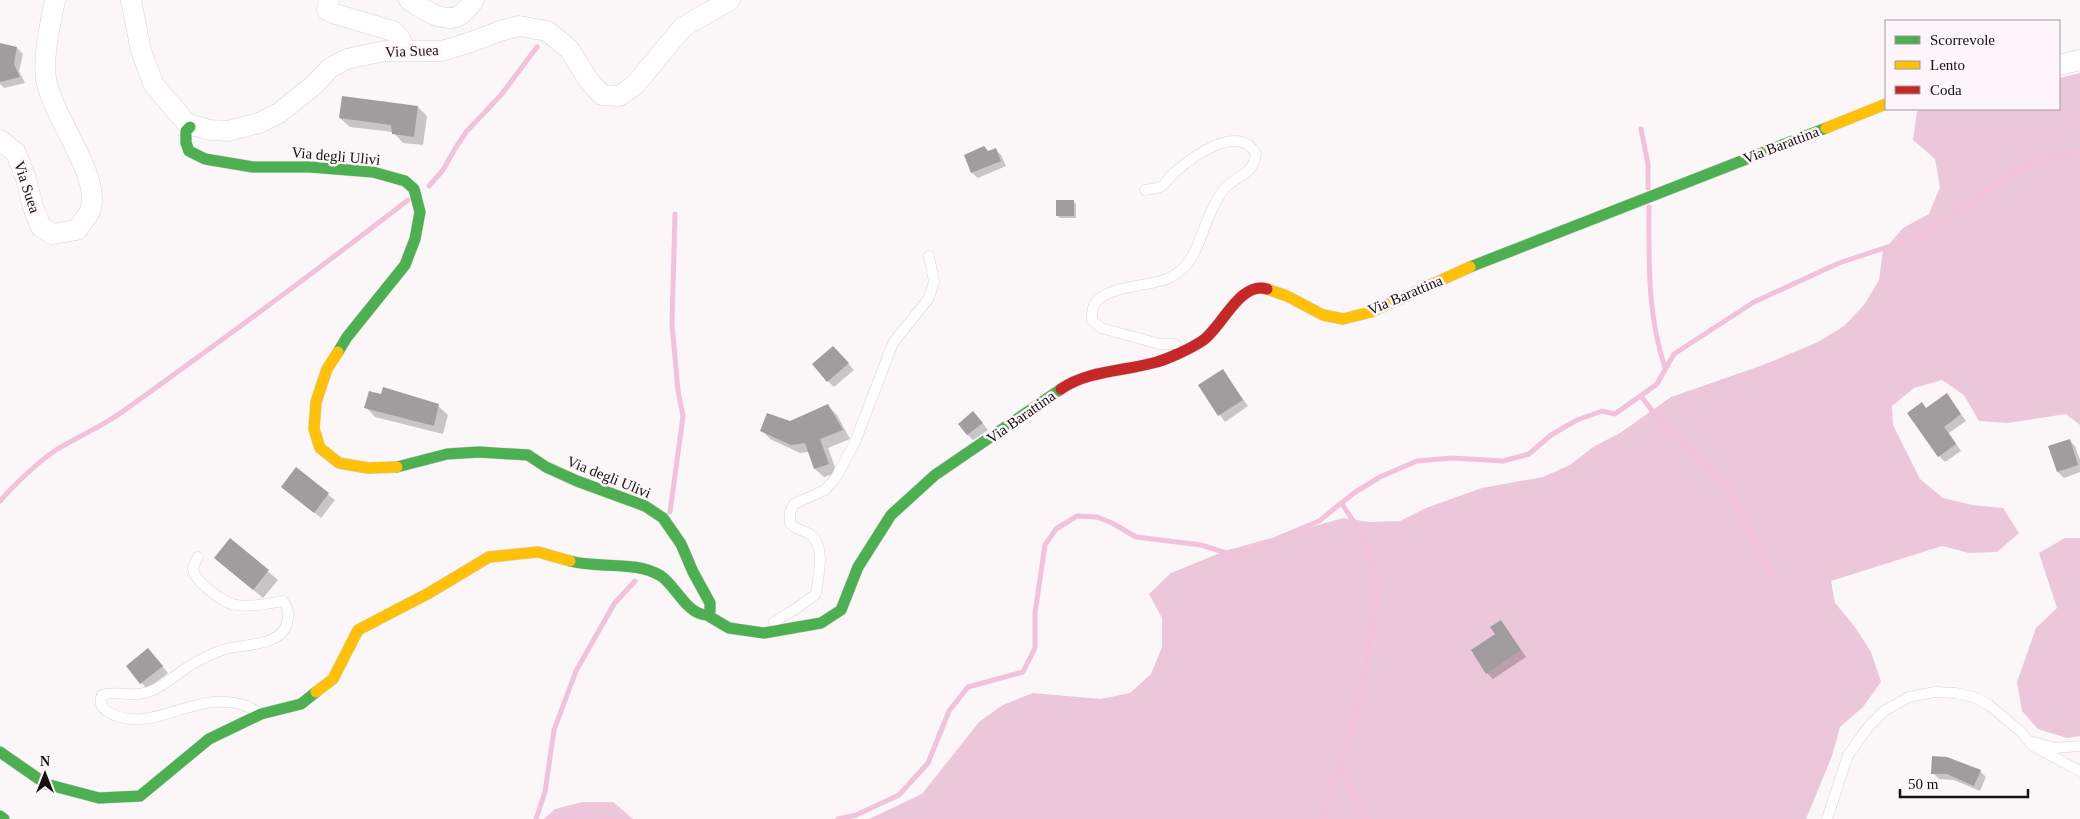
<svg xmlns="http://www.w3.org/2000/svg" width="2080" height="819" viewBox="0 0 2080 819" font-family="'Times New Roman',serif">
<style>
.forest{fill:#ecc6d9}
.shadow{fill:#0003}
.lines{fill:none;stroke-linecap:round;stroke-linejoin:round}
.stream{stroke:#f2c2da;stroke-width:5}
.building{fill:#a19d9f}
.lane-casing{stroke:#d9d4d6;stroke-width:11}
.street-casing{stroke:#d9d4d6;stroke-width:21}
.fast-casing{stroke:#d9d4d6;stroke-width:12}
.slow-casing{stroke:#d9d4d6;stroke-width:12}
.jam-casing{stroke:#d9d4d6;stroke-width:12}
.lane{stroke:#fefefe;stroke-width:10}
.street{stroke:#fefefe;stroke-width:20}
.fast{stroke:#4caf50;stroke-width:11}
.slow{stroke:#ffc107;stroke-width:11}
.jam{stroke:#c62828;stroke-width:11}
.labels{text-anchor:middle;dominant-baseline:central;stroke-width:5;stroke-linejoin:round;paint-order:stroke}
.street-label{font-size:15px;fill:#151012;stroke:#fdf5f9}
</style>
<rect width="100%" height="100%" fill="#fbf7f9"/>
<path class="forest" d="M2080,73v352l-14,-11 -59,9 -28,-2 -15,-26 -22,-15 -28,8 -22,18 1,19 27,54 23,19 29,7 31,3 16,25 -22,19 -28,1 -27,-7 -111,35 4,22 20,24 16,25 10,30 -18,25 -23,20 -8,29 -26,63h-937l53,-25 57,-72 24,-17 30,-12 68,6 29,-6 21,-19 11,-27v-29l-13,-24 22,-21 54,-22 118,-33 27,4 30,-1 26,-13 56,-20 61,-11 27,-12 23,-18 27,-14 51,-36 92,-32 55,-23 26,-16 20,-21 15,-25 4,-29 20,-23 26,-14 11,-27 -5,-28 -22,-19 4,-29 11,-2h131v-31z
M2065,538h15v198l-13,2 -29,-9 -16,-18 -5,-29 19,-54 21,-20 -18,-55z
M583,802h30l20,17h-89l11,-10z"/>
<path class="shadow" d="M0,44l17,4 6,6 -4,17 6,12 -21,5 -4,-4z
M418,107l9,9 -4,29 -20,-2 -10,-11 -43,-5 -10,-9z
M996,150l5,5 5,11 -28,12 -6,-5 -7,-17 24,-3z
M1073,201l3,3v14h-16l-3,-3z
M839,353l15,17 -20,17 -6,-6z
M1222,370l26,36 -23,16 -25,-36z
M1947,395l19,26 -17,12 12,18 -16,11 -6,-6 -17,-52 5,5z
M438,406l10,9 -5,19 -68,-17 -9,-10z
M828,406l9,9 13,24 -22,9 9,25 -13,4 -9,-8 -6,-17 -9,1 -30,-14 -8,-9 28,-8z
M979,419l9,11 -15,10 -6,-6z
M2069,440l6,6 5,14v12l-16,6 -6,-6z
M296,469l39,31 -14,18 -34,-28z
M230,540l48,40 -15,18 -48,-40z
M1501,622l25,35 -33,22 -6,-6z
M154,656l14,17 -21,16 -20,-23z
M1980,771l6,6 -6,14 -26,-11 -15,-1 -6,-6z"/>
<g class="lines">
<path class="stream" d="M1641,129l7,35v24
M429,186l14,-16 13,-23 11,-16 34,-36 36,-48
M1649,207c0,57 -2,105 16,161
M1641,396l27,36 19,15 44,46 40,82
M0,501c13,-15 39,-40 56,-51 21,-13 45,-23 66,-38 96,-69 192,-139 286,-212
M670,512l13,-96 -5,-25 -6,-67 3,-110
M1339,767l27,52
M536,819l9,-27 9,-62 22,-59 38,-67 21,-23
M548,819c22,-1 41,-9 64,0
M838,819l18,-4 43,-20 29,-32 21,-52 19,-24 55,-15 12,-24v-35l10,-68 11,-16 21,-13 20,1 15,6 24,14 65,8 35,11 83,-35 35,-28 26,-16 37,-16 35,-3 51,3 26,-7 22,-19 26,-15 25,-9 13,3 42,-30 17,-30 80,-52 85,-39 85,-28 88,-62 36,-17 32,-2
M1322,819l9,-31 11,-29 19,-68 17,-97 -8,-37 -10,-26 -18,-27"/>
</g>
<path class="building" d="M0,43l17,4 -3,17 6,13 -20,5z
M342,96l76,10 -4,31 -22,-3 -1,-9 -52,-7z
M984,146l4,5 8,-3 5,13 -30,12 -7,-18z
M1056,200h18v16h-18z
M833,346l16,17 -22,19 -15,-18z
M1223,369l20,31 -25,16 -20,-31z
M383,387l56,17 -5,22 -70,-18 5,-17 12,3z
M1947,393l14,21 -17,13 12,17 -18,13 -31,-44 15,-11 4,6z
M828,404l15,26 -23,9 9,25 -15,5 -9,-26 -14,2 -31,-14 7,-18 23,8z
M973,411l10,12 -16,12 -9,-11z
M2070,439l8,26 -21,7 -9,-26z
M296,467l33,26 -15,20 -33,-26z
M230,538l39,32 -16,20 -39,-32z
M1501,620l20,30 -35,24 -15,-24 24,-16 -5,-7z
M148,648l15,18 -23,18 -14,-18z
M1932,756l15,1 34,13 -7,16 -27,-12h-16z"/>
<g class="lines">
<g class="lane-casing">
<path id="lane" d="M1145,190c4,-1 11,-1 15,-3 5,-2 9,-10 14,-14 18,-16 65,-51 82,-19 -4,21 -15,20 -29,32 -5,4 -8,11 -11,16 -16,26 -16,62 -47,76 -19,9 -64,7 -75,27 -2,3 -2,10 -2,15l9,8 59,16h15
M198,557c-2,3 -4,8 -5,11 -1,12 32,36 43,37 16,2 31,-1 47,-4 4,5 6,11 5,17 -2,29 -44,26 -63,31 -9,3 -18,7 -25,11 -18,8 -37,29 -56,33 -14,4 -28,-3 -42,2 -3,7 -1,12 5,16 32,22 72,-6 106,-9 15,-1 32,1 44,10
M774,622l23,-14 19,-14c2,-17 10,-47 -5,-59 -7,-5 -15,-5 -21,-12v-11l4,-8 31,-14 10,-11 20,-37 38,-99 36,-45 5,-16 -5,-26
M2034,742l21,6 25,-2
M1827,819l21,-64 21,-29 15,-15 25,-14 26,-5 21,1 18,4 15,8 31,26 13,15 47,25"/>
</g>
<g class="street-casing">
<path id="street" d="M131,0l10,51 13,34 36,42 6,-1 14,4 18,1 31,-8 20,-10 35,-28 16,-17 17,-9 37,-8h58l29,-9 29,-11 19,-5 28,5 22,18 20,32 13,14 17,1 16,-11 48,-58 47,-27
M329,0l-2,10 5,3 61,18 8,9 4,11
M409,0c13,8 35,25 51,15 6,-4 10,-10 14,-15
M2059,65l21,-5
M0,140l16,13 10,26 7,28 8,20 11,7 25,-4c4,-6 10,-13 13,-19 13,-33 -38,-94 -44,-132 -3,-26 4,-53 9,-79"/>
</g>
<g class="fast-casing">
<path id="fast" d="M190,127l-4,4v12l3,8 16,8 48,8h57l63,5 32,9 9,8 6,23 -5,27 -10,26 -58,72 -9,15
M1470,267l356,-139
M397,467l50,-13 32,-2 49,3 18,12 31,14 68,25 18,12 18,26 12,28 17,31v8l-3,4c-20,0 -31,-29 -46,-39 -26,-16 -62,-7 -91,-15
M707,615l22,13 35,5 57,-10 20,-13 17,-43 33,-52 44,-40 126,-86
M0,752l46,32 53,14 41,-2 69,-57 52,-25 40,-10 15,-12
M0,816l4,3"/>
</g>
<g class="slow-casing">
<path id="slow" d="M1826,128l60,-24
M1267,289l20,7 36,19 20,4 28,-7 99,-45
M338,352l-11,17 -11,33 -2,27 6,19 19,15 29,5 29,-1
M316,692l17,-13 25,-49 71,-37 60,-36 49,-5 32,9"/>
</g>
<g class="jam-casing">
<path id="jam" d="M1061,389c26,-18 62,-18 92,-26 13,-3 37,-14 49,-22 19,-12 38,-61 65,-52"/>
</g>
<use href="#lane" class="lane"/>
<use href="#street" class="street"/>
<use href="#fast" class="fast"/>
<use href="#slow" class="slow"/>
<use href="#jam" class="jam"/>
</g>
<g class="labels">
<g class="street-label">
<text transform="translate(412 51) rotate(-2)">Via Suea</text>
<text transform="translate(1781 145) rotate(-21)">Via Barattina</text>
<text transform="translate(336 156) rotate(5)">Via degli Ulivi</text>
<text transform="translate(27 187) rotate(72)">Via Suea</text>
<text transform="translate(1405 295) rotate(-23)">Via Barattina</text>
<text transform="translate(1021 417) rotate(-35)">Via Barattina</text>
<text transform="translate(609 477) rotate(22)">Via degli Ulivi</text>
</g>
</g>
<rect x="1885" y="20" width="175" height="90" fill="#fdf5f9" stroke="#a0999d"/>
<rect x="1895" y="36" width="25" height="8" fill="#4caf50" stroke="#a0999d"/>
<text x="1930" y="45" font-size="15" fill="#151012">Scorrevole</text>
<rect x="1895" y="61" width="25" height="8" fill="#ffc107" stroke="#a0999d"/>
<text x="1930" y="70" font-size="15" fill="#151012">Lento</text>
<rect x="1895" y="86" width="25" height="8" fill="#c62828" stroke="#a0999d"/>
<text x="1930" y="95" font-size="15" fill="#151012">Coda</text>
<g transform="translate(45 774)" stroke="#fdf5f9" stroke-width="4" paint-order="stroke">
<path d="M0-4L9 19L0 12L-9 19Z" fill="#151012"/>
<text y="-8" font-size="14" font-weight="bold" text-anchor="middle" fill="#151012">N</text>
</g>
<path d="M1900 789v8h128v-8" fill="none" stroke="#151012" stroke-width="2.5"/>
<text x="1908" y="789" font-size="15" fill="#151012" stroke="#fdf5f9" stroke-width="4" paint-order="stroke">50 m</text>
</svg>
